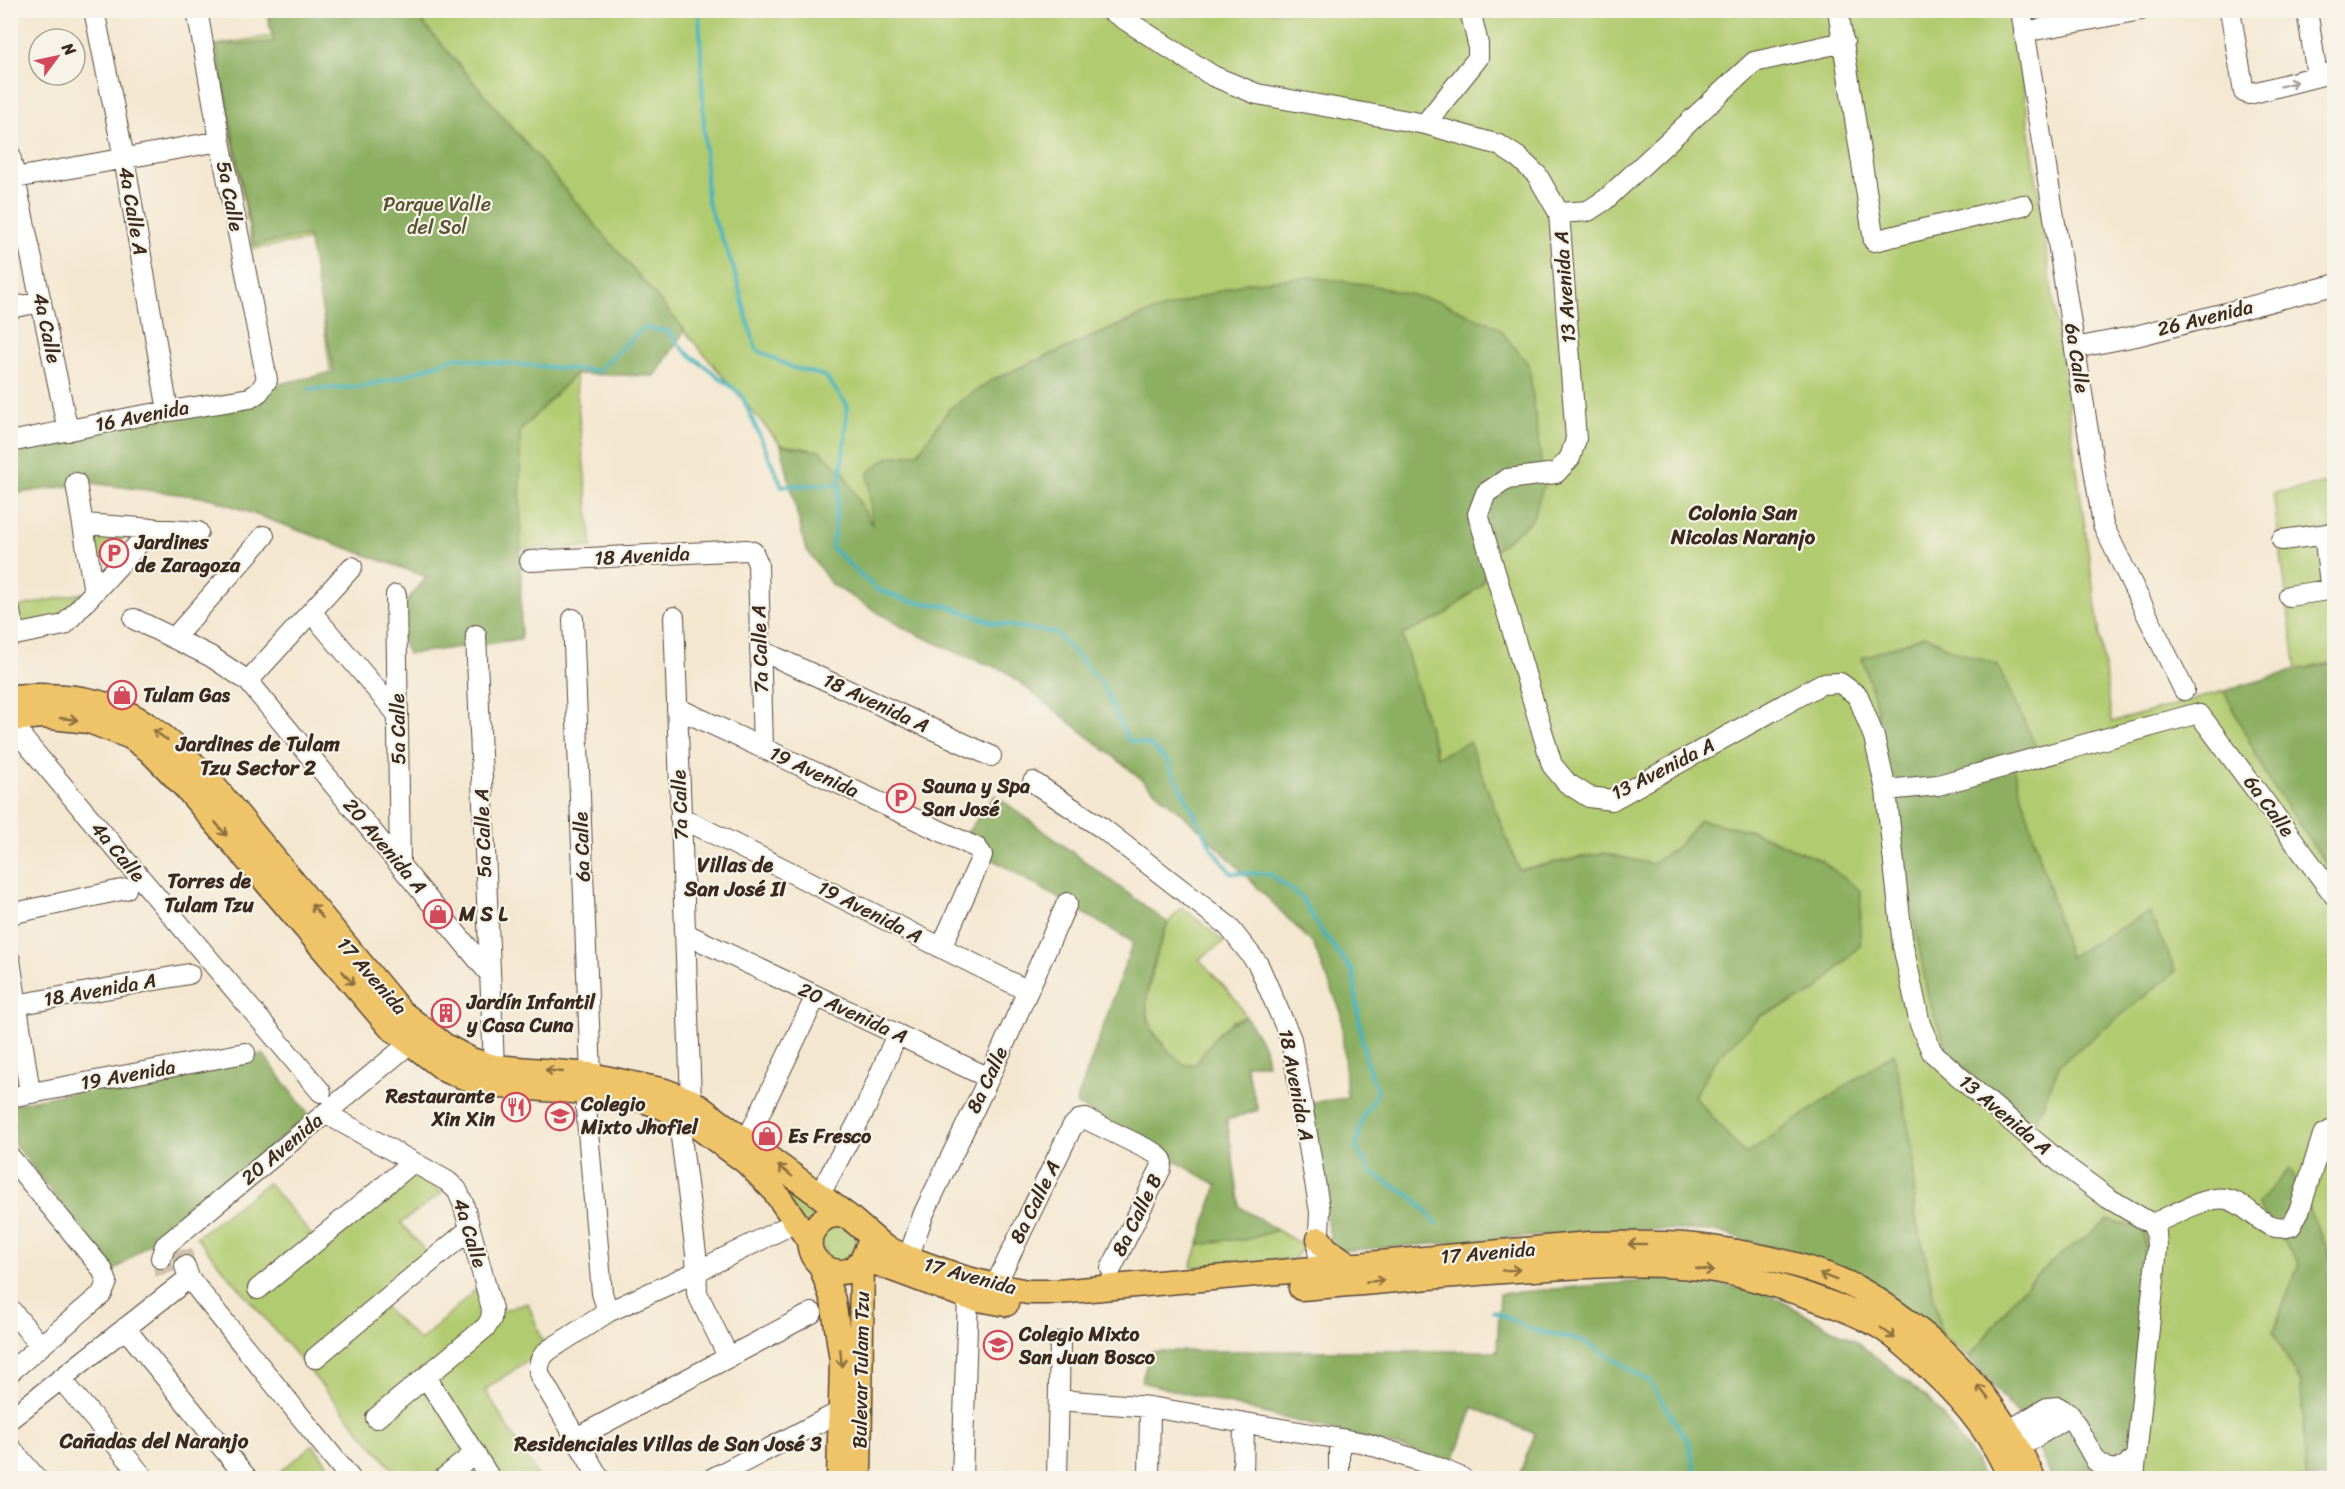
<svg xmlns="http://www.w3.org/2000/svg" width="2345" height="1489" viewBox="0 0 2345 1489" font-family="Sriracha,sans-serif">
<style>
.green{fill:#b1cb70;stroke:#767a47;stroke-width:1.5}
.forest{fill:#8caf62;stroke:#646c40;stroke-width:1.5}
.lines{fill:none;stroke-linecap:round;stroke-linejoin:round}
.stream{stroke:#44b4bc;stroke-width:4}
.minor-tunnel{stroke:#cfc1ac;stroke-width:20;stroke-dasharray:20 10;stroke-linecap:butt}
.minor-casing{stroke:#574639;stroke-width:22}
.major-casing{stroke:#574639;stroke-width:27}
.minor{stroke:#fff;stroke-width:20}
.major{stroke:#efc469;stroke-width:24}
.oneway{stroke:#a79f9a}
.oneway2{stroke:#8c6f40}
.labels{text-anchor:middle;dominant-baseline:central;stroke-width:4.5;stroke-linejoin:round;paint-order:stroke}
.street-label{font-size:20px;fill:#3b2a1e;stroke:#f7f3e8}
.park-label{font-size:20px;fill:#585232;stroke:#f7f3e8}
.poi-label{font-size:20px;font-weight:bold;fill:#3b2a1e;stroke:#f7f3e8;text-anchor:start}
.neighbourhood-label{font-size:21px;font-weight:bold;fill:#3b2a1e;stroke:#f7f3e8}
</style>
<rect width="100%" height="100%" fill="#f7f3e8"/>
<filter id="ink" filterUnits="userSpaceOnUse"><feTurbulence type="fractalNoise" baseFrequency=".0167" numOctaves="2"/><feDisplacementMap in="SourceGraphic" scale="12" xChannelSelector="R" yChannelSelector="G"/><feConvolveMatrix kernelMatrix="1 2 1 2 8 2 1 2 1" color-interpolation-filters="sRGB"/></filter>
<filter id="wash" filterUnits="userSpaceOnUse"><feTurbulence type="fractalNoise" baseFrequency=".008" numOctaves="4" result="noise"/><feDisplacementMap in="SourceGraphic" scale="24" xChannelSelector="R" yChannelSelector="G"/><feGaussianBlur stdDeviation="1.35" result="paint"/><feColorMatrix in="noise" values="0 0 0 0 0 0 0 0 0 0 0 0 0 0 0 0 0 1.4 0 .05"/><feComposite in="paint" operator="in"/></filter>
<g filter="url(#wash)">
<rect width="100%" height="100%" fill="#f4e7d0"/>
<path class="green" d="M266,10l135,1 58,55 -46,-55h1600l99,711 112,-31 46,91 64,93v389l-44,-95 -33,35 42,60 -26,68 28,52 5,94h-172l11,-248 -36,-10 -50,36 -39,35 -51,67 -28,-24 -15,-76 -12,-46v-56l-169,-1 -52,-59 24,-39 43,-41 55,-24 45,-47v-54l-40,-31 -68,-29 -52,-11 -21,25 -27,19 -50,-11 -83,17 -50,-127 -32,14 -35,-122 41,-19 92,-199 -6,-52 -386,-50 -149,64 -45,30 -31,45 -29,3 -16,70 -30,-55 -23,-21 -39,-6 -214,-253 -142,150 -95,28 -17,-130 -60,9 -39,-204 58,-9z
M575,374l17,173 -72,2v-118z
M2334,482v181l-38,7 -23,-177z
M90,530l46,3 -5,8 -6,-5 -29,28 7,7 -7,8z
M82,593l-25,27 -36,8 -4,-21z
M1182,907l42,35 -25,17 38,42 9,16 -14,4 -36,43 -12,1 -15,-13 -17,-22 -7,-27 12,-49 11,-31z
M748,1152l85,61 -24,18z
M411,1170l31,23 -41,30 33,38 -54,42 40,38 58,-54 4,30 46,-14 17,45 -60,42 54,88h-139l-204,-241 72,-54 57,68z
M839,1224l15,10 3,12 -10,15h-19l-9,-24 3,-5z
M1277,1230l27,16 -10,13 -103,8 7,-21 26,-6h22z
M313,1445l25,33h-66z"/>
<path class="forest" d="M268,11h145l272,319 -30,46 -80,-2 -55,57 1,208 -113,15 -15,-37 34,-40 -217,-79 -119,-15 -80,11 -1,-50 324,-72 -26,-136 -55,9 -37,-200 58,-3z
M1311,277l60,8 70,17 57,25 31,38 15,120 -12,35 -38,31 -13,34 -38,31 -41,19 35,122 32,-15 50,128 84,-17 49,11 27,-19 21,-25 52,11 68,29 41,31 -1,54 -45,47 -55,24 -42,41 -24,39 51,59 149,-102 20,103v56l12,46 15,76 -136,-76 -89,-27 -86,-2 -291,22 -8,-11 -3,-12 -20,-125 39,-5 -6,-86 -28,-68 -109,-111 -76,-65 -124,-98 -44,-16 -56,-26 -73,-44 -26,-37 -24,-102 39,6 23,21 29,53 -4,-52 21,-16 29,-4 31,-44 45,-30 149,-64 102,-32z
M1926,635l25,15 46,14 41,87 -27,6 58,200 80,-45 27,59 -116,93 -26,62 -57,-44 -31,-34 -18,-51 -53,-297 -13,-42z
M2334,663v212l-64,-93 -46,-91 72,-21z
M995,795l173,128c-11,30 -31,77 -16,108 7,13 21,24 32,34l12,-1c16,-22 23,-39 50,-47l18,29 3,18h-22l13,46 -31,10 13,87 37,23 -31,10h-22l-26,6 19,-61 -141,-81 57,-162 -172,-101z
M263,1054l46,61 -196,157 -102,-133v-33l4,-2z
M2290,1168l44,96v214h-28l-5,-94 -28,-52 26,-68 -42,-60z
M2109,1220l36,10 -11,248h-82l-24,-51 -59,-69 51,-67 39,-35z
M1685,1277l85,18 88,48 73,58 43,57 8,20h-464l17,-44 -62,-27 -19,54 -313,-79 10,-31h346l3,-57z"/>
<g class="lines">
<path class="stream" d="M699,10l8,189c6,24 18,43 25,65 10,29 14,58 25,86l34,17 34,9 22,29 -2,34 -13,109 44,41 33,12 39,5 46,17 62,10 46,50 26,57 22,5 16,15 46,88 19,25 39,1 32,24 17,30 34,44 8,64 7,32 10,24 -16,26 -6,29 14,25 44,26 23,26
M310,389l50,-2 41,-10 56,-20 30,5 110,9 46,-43 24,3 19,21 55,42 41,92 56,-2
M1493,1311l40,19 51,11 65,40 39,61 9,36"/>
</g>
</g>
<g filter="url(#ink)">
<g class="lines">
<path class="minor-tunnel" d="M182,1250l3,16
M161,1258l4,16"/>
<g class="minor-casing">
<path id="minor" d="M94,10l30,148 44,253
M1110,10l103,66 44,18 168,30 74,21 20,13 18,17 22,38 17,226 -6,19 -14,15 -49,6 -21,14 -8,21 74,251 15,18 22,14 23,3 209,-116 19,-1 18,13 16,41 12,53 17,156 17,78 12,28 42,38 87,73 47,35 44,26 4,9 1,15 -23,230
M1838,10l36,231 149,-36
M2021,10l82,515 81,165
M2230,10l14,82 5,2 85,-22
M2307,10l10,66
M2024,32l117,-22
M1425,124l53,-66v-14l-8,-34
M10,155l58,276
M10,179l210,-38
M1559,213l29,-2 17,-11 149,-138 90,-20
M10,308l31,-6
M2075,348l61,-12 198,-51
M10,442l129,-26 111,-18 9,-6 8,-12 -47,-239 -23,-131
M76,483l18,109
M84,524l114,8
M2334,533l-7,1 -2,7 5,43 4,4
M2282,540l45,-6
M530,561l217,-11 6,2 5,12 5,184
M396,595l4,269
M2289,596l45,-7
M10,612l5,23
M312,613l86,102
M674,617l17,484
M134,619l76,37 38,25 241,292
M573,619l18,456
M476,635l18,432
M10,636l54,-11 89,-97
M174,638l90,-102
M760,650l231,106
M248,681l104,-114
M677,708l300,140 5,7 -3,8 -38,85
M14,719l10,21 297,352
M1033,782l69,46 126,98 30,38 33,75 29,173 -2,40
M1886,790l52,-5 257,-71 5,1 134,180
M680,817l348,174
M10,914l116,-25
M684,933l305,145
M10,960l20,133
M10,1006l179,-32
M587,1092l-1,16 16,185 6,19
M10,1097l235,-44
M325,1113l122,68 10,9 6,13 29,106 -1,10 -5,8 -110,91
M681,1137l15,117 1,39 31,63
M746,1142l70,-146
M10,1157l92,112 5,13 -5,12 -92,78
M819,1196l47,-89 31,-73
M2152,1224c18,-7 55,-29 74,-25 24,4 37,36 65,27l9,-17 23,-74 11,-6
M161,1258l4,-12 244,-202
M908,1258l16,-45 65,-135 78,-175
M185,1266l4,12 161,200
M995,1286l77,-159 7,-7 7,-1 69,34 7,7 -1,8 -50,101
M258,1289l148,-121 5,-7
M10,1309l31,37
M125,1328l122,150
M315,1358l155,-129
M426,1377l64,101
M61,1379l83,99
M1059,1400l91,7 215,36 67,22 30,13
M10,1419l179,-141
M576,1438l236,-125
M1996,1438l51,-30 11,-1 12,8 26,46 14,9 15,-2 12,-13
M1339,1439v39
M10,1447l26,31
M2006,1456l64,-41
M444,1478l31,-25
M599,1478l-59,-102c-3,-10 0,-19 9,-26l59,-38 88,-40 86,-43
M713,1478l128,-67
M962,1478l6,-181
M1057,1478l3,-136
M1149,1478l1,-71
M1243,1478l1,-55"/>
</g>
<g class="major-casing">
<path id="major" d="M10,697c96,-6 133,14 198,82l193,233 44,34 26,14 23,7 97,8 74,16 26,10 158,116 35,30 24,11 53,19 34,9 33,6h30l531,-48c41,0 83,-2 123,4 49,7 101,18 145,40 17,9 34,21 50,33 57,42 97,93 126,157
M10,719l32,-3 47,5 42,16 18,13 38,39 203,238 57,44 40,14 100,7 53,7 25,9 25,13 55,40 28,28 37,53
M849,1217c-11,-3 -21,-3 -30,6 -34,33 33,77 48,25
M1319,1239l7,10 25,17
M863,1258l105,39 38,7
M821,1266l12,34 9,61 -3,117
M1301,1288c83,-6 165,-15 248,-20 63,-4 132,-8 194,8 19,5 38,11 57,17 26,9 55,19 79,33 21,13 38,30 55,47 32,30 60,64 76,105
M859,1478l3,-217"/>
</g>
<use href="#minor" class="minor"/>
<use href="#major" class="major"/>
</g>
<defs><path id="oneway-shaft" d="M-6 0H5M1.5-3L5.5 0L1.5 3" fill="none" stroke-width="1.6" stroke-linecap="round" stroke-linejoin="round" transform="scale(1.5)"/></defs>
<use class="oneway" href="#oneway-shaft" transform="translate(2289 84) rotate(-15)"/>
<g class="oneway2">
<use href="#oneway-shaft" transform="translate(69 719) rotate(6)"/>
<use href="#oneway-shaft" transform="translate(160 735) rotate(-146)"/>
<use href="#oneway-shaft" transform="translate(221 829) rotate(50)"/>
<use href="#oneway-shaft" transform="translate(317 911) rotate(-130)"/>
<use href="#oneway-shaft" transform="translate(348 978) rotate(50)"/>
<use href="#oneway-shaft" transform="translate(554 1071) rotate(-174)"/>
<use href="#oneway-shaft" transform="translate(785 1171) rotate(-143)"/>
<use href="#oneway-shaft" transform="translate(1637 1244) rotate(180)"/>
<use href="#oneway-shaft" transform="translate(1511 1270) rotate(-3)"/>
<use href="#oneway-shaft" transform="translate(1705 1270) rotate(8)"/>
<use href="#oneway-shaft" transform="translate(1828 1277) rotate(-159)"/>
<use href="#oneway-shaft" transform="translate(1375 1281) rotate(-5)"/>
<use href="#oneway-shaft" transform="translate(1888 1333) rotate(37)"/>
<use href="#oneway-shaft" transform="translate(841 1358) rotate(85)"/>
<use href="#oneway-shaft" transform="translate(1983 1392) rotate(-129)"/>
</g>
</g>
<defs>
<g id="parking-ring" transform="scale(1.5)"><circle r="9.5" fill="#f7f3e8" stroke="#d1495b" stroke-width="1.5"/><path d="M-3.5-5.5H1a3.5 3.5 0 0 1 0 7H-1V5.5H-3.5ZM-1-3.4V-.6H.8a1.4 1.4 0 0 0 0-2.8Z" fill="#d1495b"/></g>
<g id="shop-ring" transform="scale(1.5)"><circle r="9.5" fill="#f7f3e8" stroke="#d1495b" stroke-width="1.5"/><path d="M-5-2.5h2.3a2.7 3.5 0 0 1 5.4 0H5L5.5 6h-11ZM-1.5-2.5h3a1.5 2.3 0 0 0-3 0Z" fill="#d1495b"/></g>
<g id="building-ring" transform="scale(1.5)"><circle r="9.5" fill="#f7f3e8" stroke="#d1495b" stroke-width="1.5"/><path d="M-4-6H4V6H1V3H-1V6H-4ZM-2.5-4.3h1.7v1.8h-1.7ZM.8-4.3h1.7v1.8H.8ZM-2.5-1h1.7V.8h-1.7ZM.8-1h1.7V.8H.8Z" fill="#d1495b"/></g>
<g id="restaurant-ring" transform="scale(1.5)"><circle r="9.5" fill="#f7f3e8" stroke="#d1495b" stroke-width="1.5"/><path d="M-5-6h1v4h1v-4h1v4h1v-4h1v5L-1.5 .5V6h-2V.5L-5-1ZM5-6V6H3V1.5H1.5Q1.5-4 5-6Z" fill="#d1495b"/></g>
<g id="school-ring" transform="scale(1.5)"><circle r="9.5" fill="#f7f3e8" stroke="#d1495b" stroke-width="1.5"/><path d="M0-5L7-2L0 1L-7-2ZM-4 1L0 2.5L4 1V4Q0 6-4 4Z" fill="#d1495b"/></g>
</defs>
<g fill-rule="evenodd">
<use href="#parking-ring" x="114" y="553"/>
<use href="#shop-ring" x="122" y="695"/>
<use href="#parking-ring" x="901" y="798"/>
<use href="#shop-ring" x="438" y="914"/>
<use href="#building-ring" x="446" y="1013"/>
<use href="#restaurant-ring" x="516" y="1107"/>
<use href="#school-ring" x="560" y="1116"/>
<use href="#shop-ring" x="767" y="1136"/>
<use href="#school-ring" x="998" y="1345"/>
</g>
<g class="labels">
<g class="street-label">
<text transform="translate(230 196) rotate(79)">5a Calle</text>
<text transform="translate(133 211) rotate(80)">4a Calle A</text>
<text transform="translate(1565 287) rotate(-94)">13 Avenida A</text>
<text transform="translate(2205 318) rotate(-14)">26 Avenida</text>
<text transform="translate(47 328) rotate(78)">4a Calle</text>
<text transform="translate(2077 358) rotate(81)">6a Calle</text>
<text transform="translate(142 416) rotate(-11)">16 Avenida</text>
<text transform="translate(642 556) rotate(-3)">18 Avenida</text>
<text transform="translate(760 649) rotate(-92)">7a Calle A</text>
<text transform="translate(876 703) rotate(25)">18 Avenida A</text>
<text transform="translate(398 729) rotate(-91)">5a Calle</text>
<text transform="translate(1663 769) rotate(-27)">13 Avenida A</text>
<text transform="translate(814 772) rotate(25)">19 Avenida</text>
<text transform="translate(680 805) rotate(-92)">7a Calle</text>
<text transform="translate(2269 806) rotate(54)">6a Calle</text>
<text transform="translate(483 833) rotate(-92)">5a Calle A</text>
<text transform="translate(385 846) rotate(50)">20 Avenida A</text>
<text transform="translate(582 847) rotate(-92)">6a Calle</text>
<text transform="translate(118 852) rotate(50)">4a Calle</text>
<text transform="translate(870 912) rotate(27)">19 Avenida A</text>
<text transform="translate(372 976) rotate(49)">17 Avenida</text>
<text transform="translate(100 990) rotate(-10)">18 Avenida A</text>
<text transform="translate(853 1013) rotate(25)">20 Avenida A</text>
<text transform="translate(128 1075) rotate(-10)">19 Avenida</text>
<text transform="translate(987 1080) rotate(-65)">8a Calle</text>
<text transform="translate(1296 1085) rotate(79)">18 Avenida A</text>
<text transform="translate(2005 1115) rotate(40)">13 Avenida A</text>
<text transform="translate(282 1149) rotate(-40)">20 Avenida</text>
<text transform="translate(1035 1202) rotate(-64)">8a Calle A</text>
<text transform="translate(1137 1215) rotate(-64)">8a Calle B</text>
<text transform="translate(470 1233) rotate(73)">4a Calle</text>
<text transform="translate(1488 1253) rotate(-5)">17 Avenida</text>
<text transform="translate(970 1276) rotate(15)">17 Avenida</text>
<text transform="translate(861 1370) rotate(-89)">Bulevar Tulam Tzu</text>
</g>
<g class="park-label">
<text x="437" y="204">Parque Valle<tspan x="437" dy="23">del Sol</tspan></text>
</g>
<g class="poi-label">
<text x="135" y="542">Jardines<tspan x="135" dy="23">de Zaragoza</tspan></text>
<text x="143" y="695">Tulam Gas</text>
<text x="922" y="786">Sauna y Spa<tspan x="922" dy="23">San José</tspan></text>
<text x="459" y="914">M S L</text>
<text x="467" y="1002">Jardín Infantil<tspan x="467" dy="23">y Casa Cuna</tspan></text>
<text x="495" y="1096" text-anchor="end">Restaurante<tspan x="495" dy="23">Xin Xin</tspan></text>
<text x="581" y="1104">Colegio<tspan x="581" dy="23">Mixto Jhofiel</tspan></text>
<text x="788" y="1136">Es Fresco</text>
<text x="1019" y="1334">Colegio Mixto<tspan x="1019" dy="23">San Juan Bosco</tspan></text>
</g>
<g class="neighbourhood-label">
<text x="1743" y="513">Colonia San<tspan x="1743" dy="24">Nicolas Naranjo</tspan></text>
<text x="258" y="744">Jardines de Tulam<tspan x="258" dy="24">Tzu Sector 2</tspan></text>
<text x="735" y="865">Villas de<tspan x="735" dy="24">San José II</tspan></text>
<text x="209" y="881">Torres de<tspan x="209" dy="24">Tulam Tzu</tspan></text>
<text x="154" y="1441">Cañadas del Naranjo</text>
<text x="668" y="1444">Residenciales Villas de San José 3</text>
</g>
</g>
<rect width="2345" height="1489" fill="none" stroke="#f7f3e8" stroke-width="36"/>
<g transform="translate(57 57) rotate(57)"><circle r="28" fill="#f7f3e8" stroke="#aca397" stroke-width="1.5"/>
<path d="M0-4.5L10 22L0 15L-10 22Z" fill="#d1495b"/>
<text y="-9" font-size="16" font-weight="bold" text-anchor="middle" fill="#3b2a1e">N</text>
</g>
</svg>
